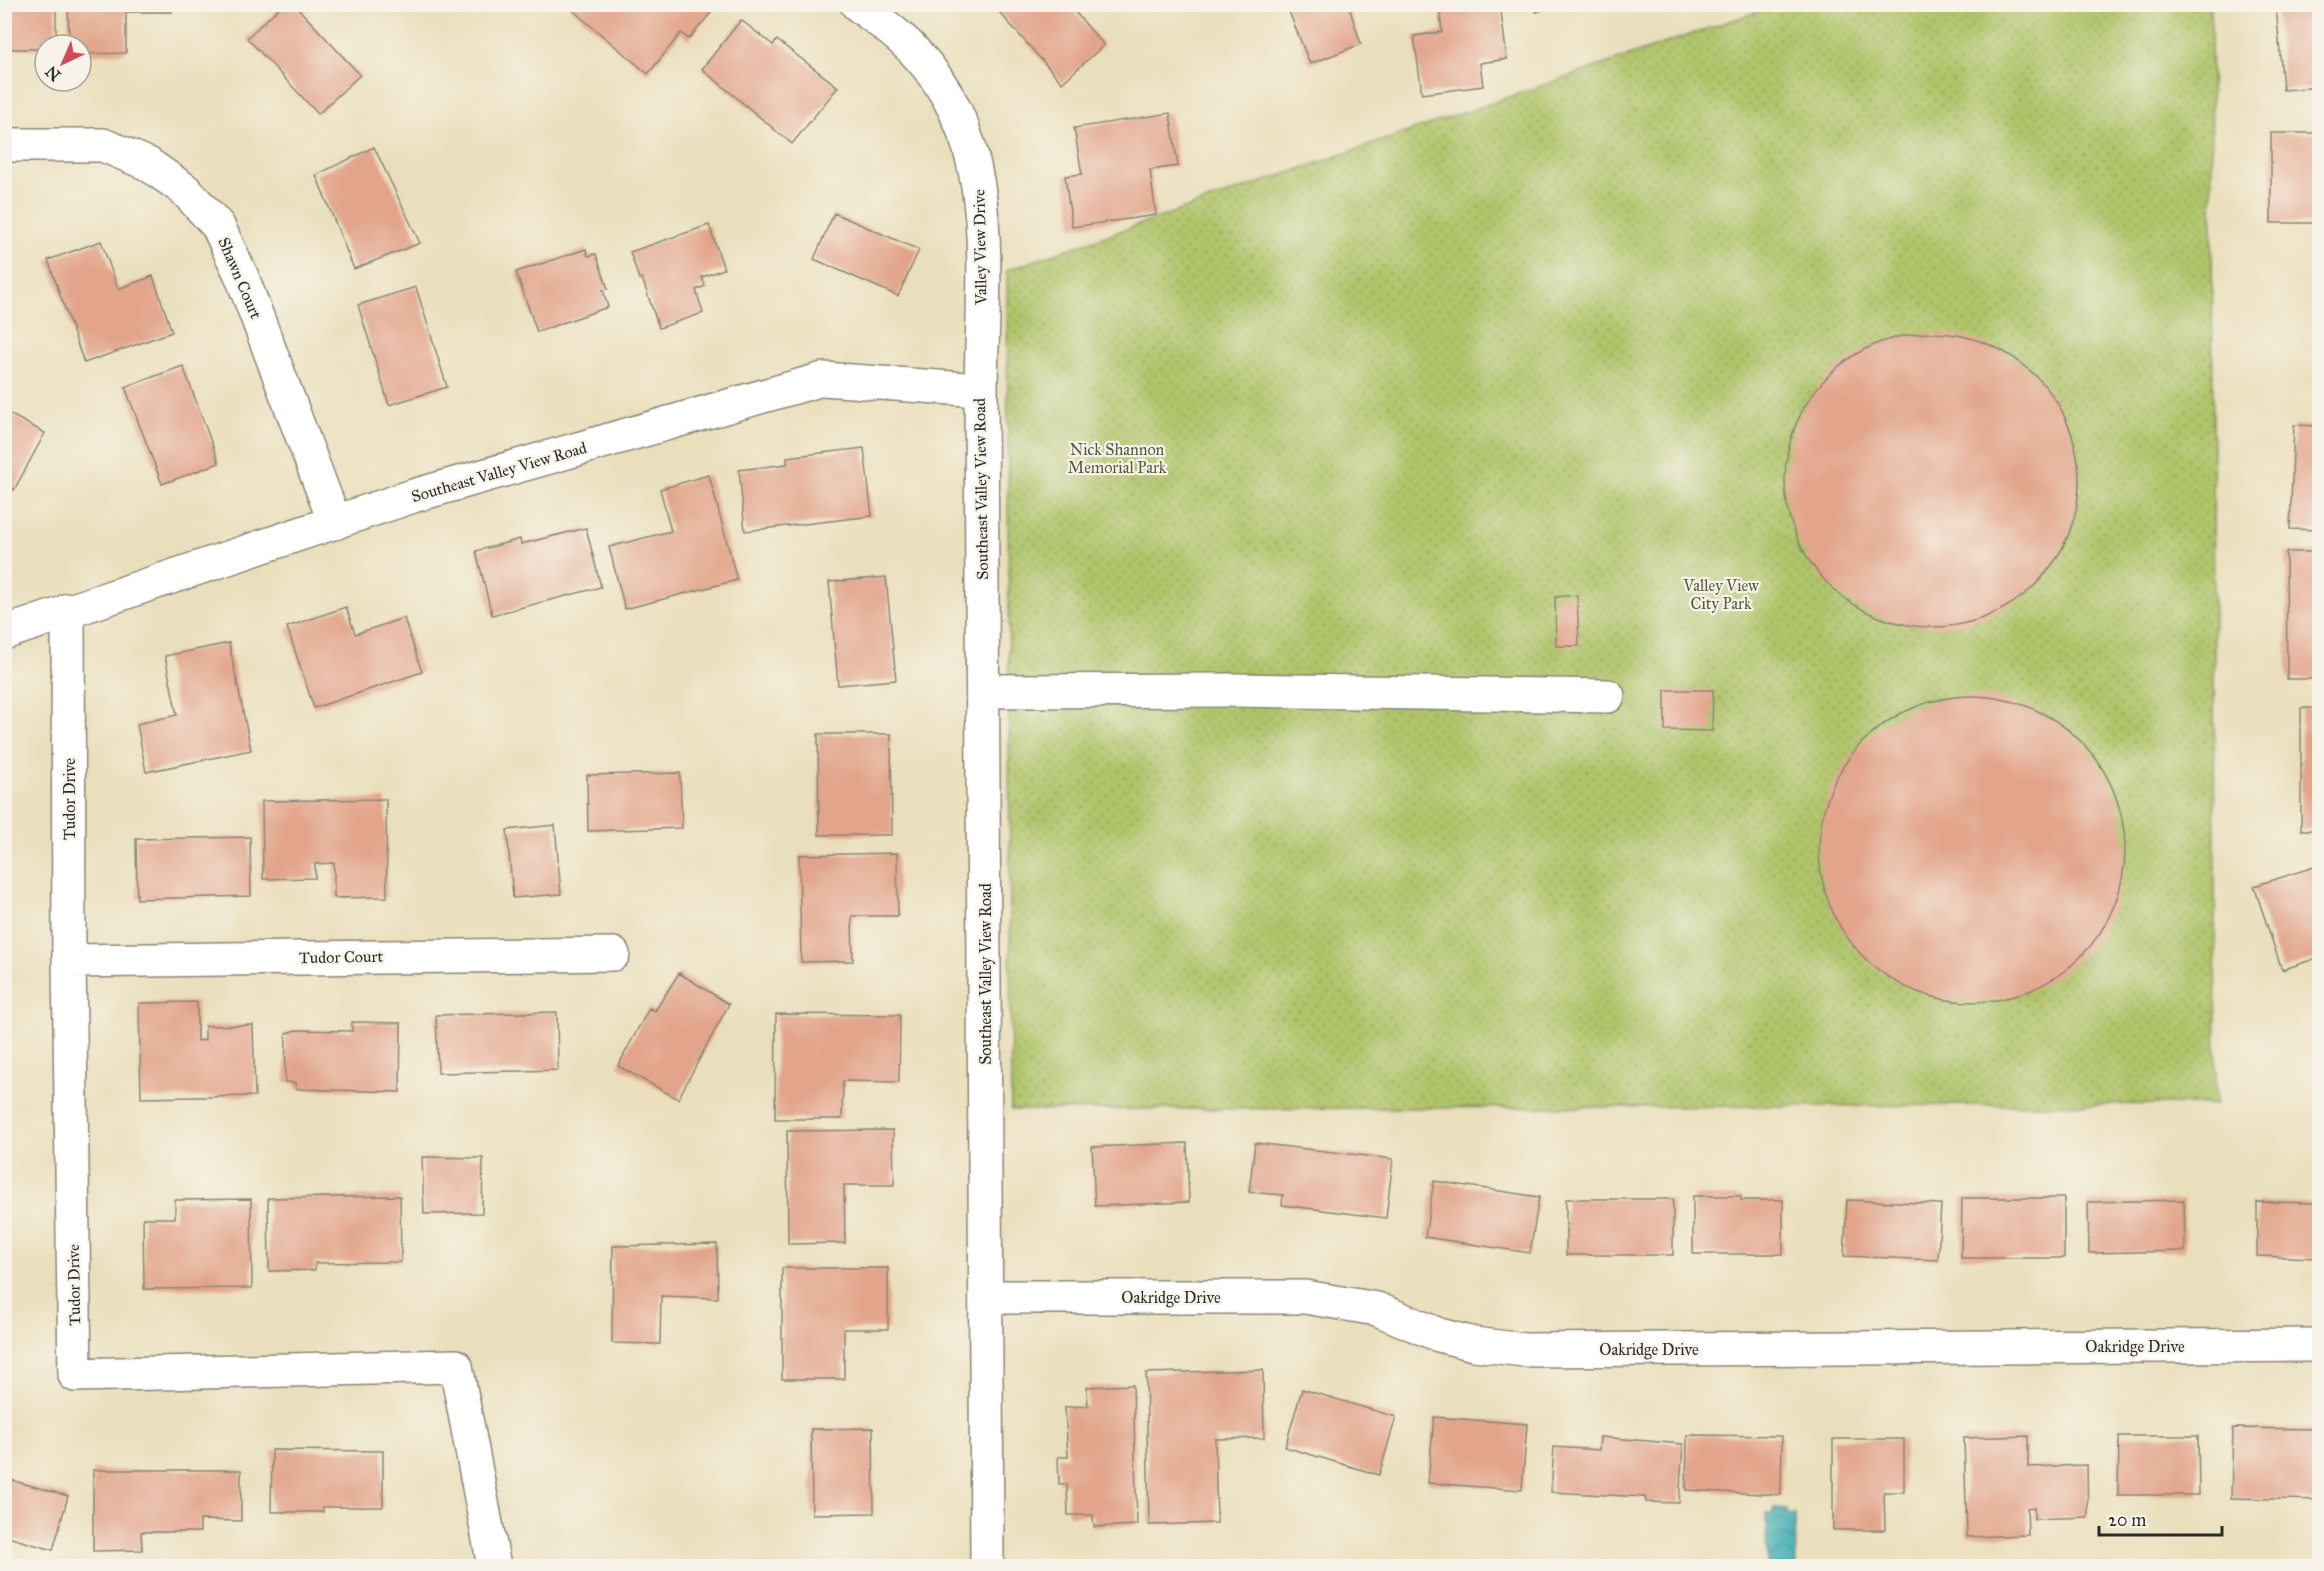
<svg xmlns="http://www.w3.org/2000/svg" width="2324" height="1571" viewBox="0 0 2324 1571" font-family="'IM FELL Great Primer',serif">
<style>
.park{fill:url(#park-dots);stroke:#6d784a;stroke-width:1.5}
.water{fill:url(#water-waves);stroke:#326c6e;stroke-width:1.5}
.building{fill:#e2a48a}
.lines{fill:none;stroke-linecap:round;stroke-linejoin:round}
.minor-casing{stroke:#8a8574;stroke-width:36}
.minor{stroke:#fff;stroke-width:33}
.labels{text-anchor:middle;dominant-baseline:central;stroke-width:4.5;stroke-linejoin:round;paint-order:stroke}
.street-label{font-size:16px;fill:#2b2b2b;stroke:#f7f3e8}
.park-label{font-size:16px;fill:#53593e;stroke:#f7f3e8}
</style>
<defs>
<pattern id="park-dots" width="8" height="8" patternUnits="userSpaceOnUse" patternTransform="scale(1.5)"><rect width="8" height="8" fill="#afc469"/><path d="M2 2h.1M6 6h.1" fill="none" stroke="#8f9f57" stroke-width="1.8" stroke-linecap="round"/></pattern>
<pattern id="water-waves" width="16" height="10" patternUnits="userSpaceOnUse" patternTransform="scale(1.5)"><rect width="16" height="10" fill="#3aacb2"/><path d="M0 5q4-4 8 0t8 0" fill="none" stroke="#318c91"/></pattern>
</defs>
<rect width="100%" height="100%" fill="#f7f3e8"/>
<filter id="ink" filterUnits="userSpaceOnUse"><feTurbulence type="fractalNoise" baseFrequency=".0167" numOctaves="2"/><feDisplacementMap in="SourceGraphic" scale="12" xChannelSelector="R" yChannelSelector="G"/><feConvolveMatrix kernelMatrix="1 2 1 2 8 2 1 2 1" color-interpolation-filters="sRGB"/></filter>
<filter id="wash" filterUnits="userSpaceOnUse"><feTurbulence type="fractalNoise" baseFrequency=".008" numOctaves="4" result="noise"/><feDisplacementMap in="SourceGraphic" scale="24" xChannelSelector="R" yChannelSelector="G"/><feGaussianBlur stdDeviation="1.35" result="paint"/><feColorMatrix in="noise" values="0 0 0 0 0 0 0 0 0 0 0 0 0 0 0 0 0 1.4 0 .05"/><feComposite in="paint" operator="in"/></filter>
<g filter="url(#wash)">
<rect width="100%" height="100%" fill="#eadfbc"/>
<path class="park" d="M1776,5h435l5,1099 -1205,6 -4,-840z"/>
<path class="water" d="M1774,1509l13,1v4l8,1 1,51h-29l-1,-52h8z"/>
<g id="blocks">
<path class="building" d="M4,4h52v41h-11v4h-41z
M68,4h104v8h-46v41l-45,1v-9h-12z
M283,4h11l66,71 -42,39 -71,-76z
M658,4h60l-29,35 -8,-6 -33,41 -77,-65 3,-4z
M992,4h76l36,41 -42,38z
M1286,4h62l13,40 -51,20z
M1439,4h61l7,55 -27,4 3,23 -61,8 -8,-58 28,-4z
M1534,4h20l1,1 -19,7z
M2276,5h44v82l-37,3z
M741,20l32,25 4,-5 61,47 -46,57 -90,-75z
M1170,113l8,53 -28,4 6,45 -84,12 -7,-51 17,-2 -8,-46z
M2271,133h49v90h-49z
M374,147l46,96 -66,26 -38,-94z
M834,213l85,37 -21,46 -84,-37z
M709,225l15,44 -22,8 3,9 -9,4 7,23 -44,15 -17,-50 -3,1 -9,-27z
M101,241l17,48 35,-13 19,56 -88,31 -36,-103z
M586,249l2,7 8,-2 12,35 -5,1 5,17 -71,25 -21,-60z
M416,287l31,100 -58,18 -31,-100z
M1785 480a147 147 0 1 1 294 0a147 147 0 1 1-294 0Z
M183,366l36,97 -57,21 -37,-97z
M4,411l41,22 -31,57 -10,-6z
M2294,425l26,1v104l-30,-1z
M864,448l8,68 -127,15 -6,-61 48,-6v-7z
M709,475l28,105 -112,29 -16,-62 62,-16 -11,-42z
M586,528l15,59 -109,28 -16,-64 44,-12 1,5z
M2286,552h33l1,127h-33z
M886,577l10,103 -58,5 -9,-103z
M1577,595l2,51h-23l-1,-49z
M346,607l9,27 49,-16 18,54 -108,36 -27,-81z
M229,643l22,107 -105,22 -9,-48 40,-9 -12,-59z
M1665,690h48l-1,41 -47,-1z
M1819 849a153 153 0 1 1 306 0a153 153 0 1 1-306 0Z
M2301,708h19v122h-19z
M818,734h73l1,101h-73z
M680,773l2,55 -94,3 -1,-56z
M386,799l1,98 -53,1v-35l-19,1v14l-52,1 -1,-78z
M555,825l6,69 -48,4 -6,-68z
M250,837l1,59 -114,3 -1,-60z
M897,853l1,63h-46l1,45 -52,1 -2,-107z
M2320,865v92l-38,13 -28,-84z
M679,973l50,31 -51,95 -60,-33 31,-58 6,3z
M197,1002v39l8,-1v-14l48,-1 2,71 -114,2 -2,-95z
M557,1012l1,58 -120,3 -2,-58z
M776,1014l124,1 -1,67 -56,-1 -1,38h-67z
M2318,1015h2v47h-5z
M352,1022l49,1 -1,69 -104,-3 -1,-6 -10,-1 1,-49 10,-3 56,1z
M893,1130l1,55h-50l1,58 -57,1 -1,-113z
M1187,1143l2,59 -94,4 -3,-59z
M1255,1143l138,16 -7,59 -104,-13 1,-10 -34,-3z
M422,1157l61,1 -1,55 -58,1z
M1434,1181l105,16 -9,56 -105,-16z
M400,1196l1,66 -86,1v7l-46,1 -1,-73z
M1693,1196h48v4h42v54h-90z
M1962,1198h102v60h-103z
M251,1199l1,89 -108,1 -1,-71h32v-18z
M1566,1199h107v56h-107z
M1847,1200l94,4 -3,56 -94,-4z
M2184,1200l1,51 -96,2 -1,-51z
M2257,1202l63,1v55l-63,-2z
M717,1244l1,54 -57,-2 -1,48 -48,-1 1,-97z
M782,1268h106v61h-44v50h-62z
M1263,1370l1,68 -49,1 2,84 -68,2 -3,-152z
M1133,1385l4,140 -43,2 -1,-12h-25l-1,-31h-8l-1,-27h10l-3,-50 23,-1 -1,-19z
M1302,1389l94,28 -17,58 -94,-28z
M1434,1417l93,7 -5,66 -94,-7z
M873,1428l1,85 -62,1 -1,-85z
M2233,1428l87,1v71l-89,-2z
M1687,1435l95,1 -1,59 -95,-5z
M2028,1436v31l59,-2 1,52 -54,2v-12l-7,1 1,27 -61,2 -3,-99z
M2119,1436h79l1,59h-81z
M1600,1437l83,7 -4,59 -33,-1 -1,-5 -94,-5 3,-45 45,3z
M1833,1439h71v53h-20l1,38h-52z
M272,1450l111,1v56h-60v5h-52z
M93,1470h148v51l-41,-1v12h-59l1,18 -49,1z
M4,1478l64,18 -15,54 -49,-14z"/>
</g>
</g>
<g filter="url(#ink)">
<use href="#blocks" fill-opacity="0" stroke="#8a8574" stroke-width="1.5"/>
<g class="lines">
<g class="minor-casing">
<path id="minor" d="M857,4c19,15 40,29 57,47 89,92 68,222 67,339l6,1176
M4,145h99l45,19 37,26 33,36 24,51 93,246
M68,610l1,351 6,414 381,-9 38,200
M4,633l409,-137 410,-117 158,11
M983,691l250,-1 375,6
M69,961l544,-7
M987,1297h318l72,12 62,26 35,9 50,6 796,-5"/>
</g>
<use href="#minor" class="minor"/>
</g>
</g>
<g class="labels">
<g class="street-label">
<text transform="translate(980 247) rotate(-91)">Valley View Drive</text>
<text transform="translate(240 278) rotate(67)">Shawn Court</text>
<text transform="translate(499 472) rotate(-16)">Southeast Valley View Road</text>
<text transform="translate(981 489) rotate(-91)">Southeast Valley View Road</text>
<text transform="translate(69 799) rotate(-90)">Tudor Drive</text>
<text transform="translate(341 957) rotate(-1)">Tudor Court</text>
<text transform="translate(985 974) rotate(-90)">Southeast Valley View Road</text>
<text transform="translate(74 1285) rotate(-91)">Tudor Drive</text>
<text x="1171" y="1297">Oakridge Drive</text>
<text x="2135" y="1346">Oakridge Drive</text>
<text x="1649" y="1349">Oakridge Drive</text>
</g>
<g class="park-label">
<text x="1117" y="449">Nick Shannon<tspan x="1117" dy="18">Memorial Park</tspan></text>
<text x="1721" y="585">Valley View<tspan x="1721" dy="18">City Park</tspan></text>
</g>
</g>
<rect width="2324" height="1571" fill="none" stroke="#f7f3e8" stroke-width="24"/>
<g transform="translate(63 63) rotate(224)"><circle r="28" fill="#f7f3e8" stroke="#a5a39c" stroke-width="1.5"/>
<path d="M0-4.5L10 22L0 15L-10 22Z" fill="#d1495b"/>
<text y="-9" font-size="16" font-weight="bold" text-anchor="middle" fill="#2b2b2b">N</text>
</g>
<path d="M2099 1526v9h123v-9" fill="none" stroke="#2b2b2b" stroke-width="3"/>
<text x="2108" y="1526" font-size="18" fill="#2b2b2b" stroke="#f7f3e8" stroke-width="4.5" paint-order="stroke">20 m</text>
</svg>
